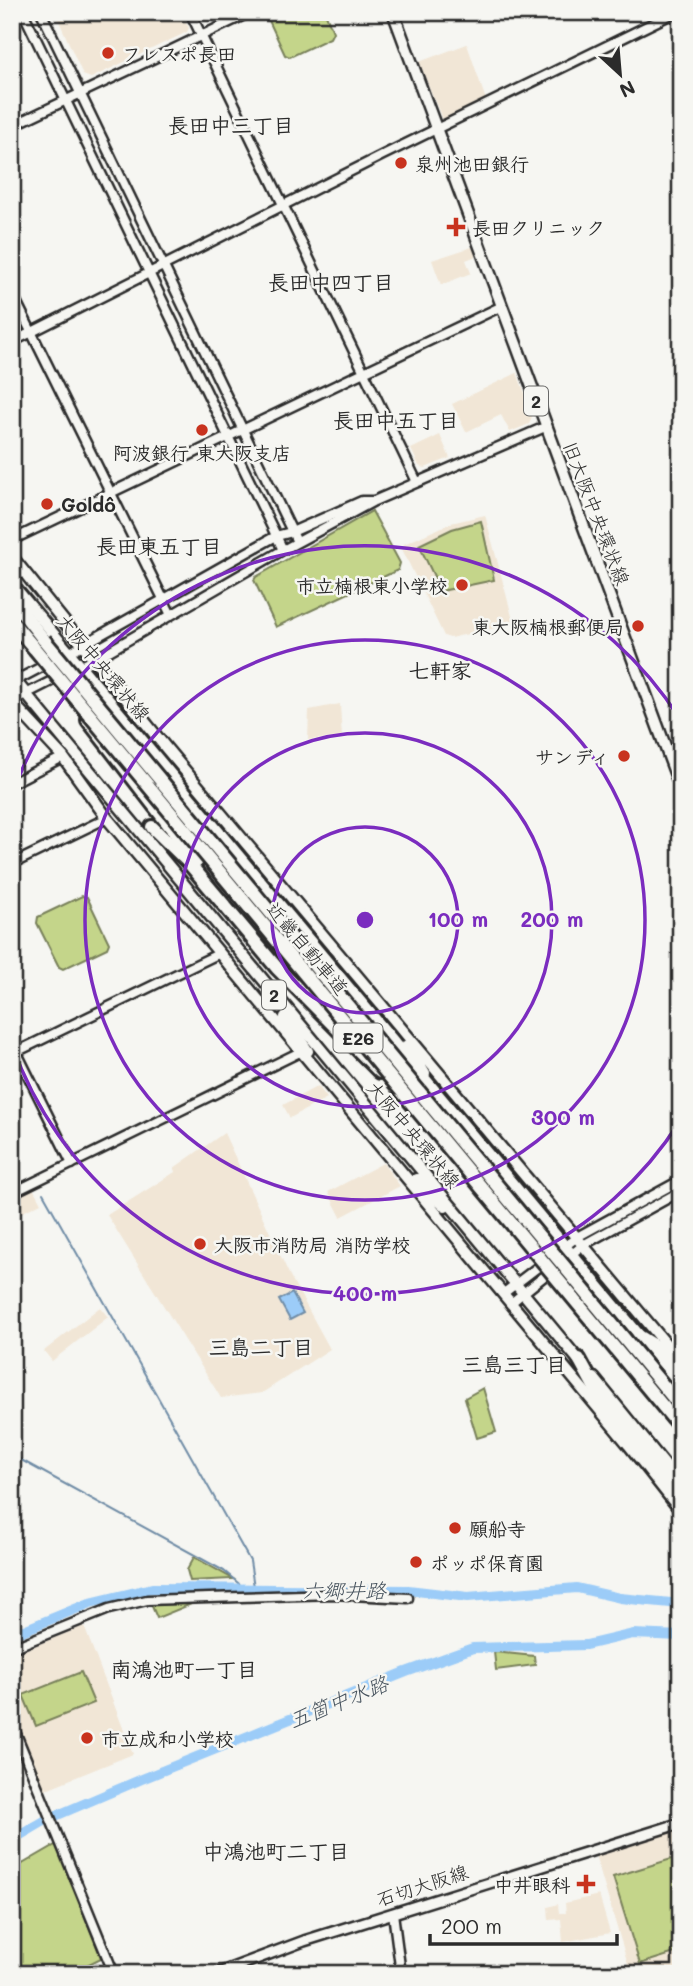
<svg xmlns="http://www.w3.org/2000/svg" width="693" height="1986" viewBox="0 0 693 1986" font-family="Mali,'Klee One',sans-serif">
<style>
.built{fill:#f1e6d6}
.green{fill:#c4d58a;stroke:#78805a;stroke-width:2}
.water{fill:#9cccf8;stroke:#6f8ca6;stroke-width:2}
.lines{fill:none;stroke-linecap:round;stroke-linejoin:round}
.stream{stroke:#6f8ca6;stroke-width:2}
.river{stroke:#9cccf8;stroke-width:10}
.tertiary-casing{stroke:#2b2b2b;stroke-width:13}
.secondary-casing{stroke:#2b2b2b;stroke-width:14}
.primary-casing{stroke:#2b2b2b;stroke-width:15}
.motorway-casing{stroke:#2b2b2b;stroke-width:18}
.tertiary{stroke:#f6f6f2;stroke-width:8}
.secondary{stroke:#f6f6f2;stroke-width:9}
.primary{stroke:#f6f6f2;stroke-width:10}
.motorway{stroke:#f6f6f2;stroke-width:12}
.motorway-bridge-casing{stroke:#2b2b2b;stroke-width:18;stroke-linecap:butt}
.motorway-bridge{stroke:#f6f6f2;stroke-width:12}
.ring{fill:none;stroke:#7b2cbf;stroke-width:3.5}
.poi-dot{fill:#c8321e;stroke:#f6f6f2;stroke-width:2.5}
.labels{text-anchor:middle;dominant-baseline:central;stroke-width:5;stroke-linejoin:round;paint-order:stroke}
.shield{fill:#f6f6f2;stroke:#686867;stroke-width:2}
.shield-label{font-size:18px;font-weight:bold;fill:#2b2b2b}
.poi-label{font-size:19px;font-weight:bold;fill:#2b2b2b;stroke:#f6f6f2;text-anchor:start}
.street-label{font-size:19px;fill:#2b2b2b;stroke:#f6f6f2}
.neighbourhood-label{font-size:21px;font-weight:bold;fill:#2b2b2b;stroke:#f6f6f2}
.water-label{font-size:21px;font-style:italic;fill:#47535e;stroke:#f6f6f2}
.centre{fill:#7b2cbf;stroke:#f6f6f2;stroke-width:3.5}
.ring-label{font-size:21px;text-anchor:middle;font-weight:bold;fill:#7b2cbf;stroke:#f6f6f2;stroke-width:5;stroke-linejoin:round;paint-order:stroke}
</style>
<rect width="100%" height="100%" fill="#f6f6f2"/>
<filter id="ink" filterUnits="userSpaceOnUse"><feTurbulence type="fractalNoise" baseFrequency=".0143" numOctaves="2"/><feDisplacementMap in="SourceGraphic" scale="14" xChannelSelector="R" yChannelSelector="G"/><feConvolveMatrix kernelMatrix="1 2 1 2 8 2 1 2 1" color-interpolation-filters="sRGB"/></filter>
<g filter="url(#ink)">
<path class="built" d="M55,12h126l8,16 -2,4 -96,46 -8,-3z
M467,44l19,56 -43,21 -24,-59z
M472,247l4,9 -10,4 5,13 -30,12 -9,-25z
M517,373l16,41 -4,10 -19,8 -9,-17 -35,17 -14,-28z
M440,435l10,23 -25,10 -6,-2 -8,-17z
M485,515l28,105 -4,5 -59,13 -6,-2 -42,-87 2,-5 47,-21z
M340,704l2,34 -34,2 1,-30z
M318,1086l9,12 -37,20 -7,-13z
M224,1133l65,141 41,75 -68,44 -41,5 -114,-183 68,-43 -1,-4z
M383,1163l17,23 -59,31 -13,-25z
M30,1188l4,2 7,13 -28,14 -1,-20z
M100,1307l8,10 -56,44 -8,-10z
M84,1626l49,128 -89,36 -32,-79v-56z
M681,1829v145h-50l-36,-119z
M599,1895l11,38 -47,9 -2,-23 -12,1 -1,-13 10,-3 1,9h7l-1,-10z"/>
<path class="green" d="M265,12h60l8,20 -3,6 -40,19 -5,-2z
M372,511l28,52 -2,7 -122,57 -22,-47 2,-3z
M481,521l13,59 -53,11 -22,-46 33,-16z
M82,896l5,1 22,46 -2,5 -44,21 -4,-2 -22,-44 1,-6z
M483,1388l13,44 -19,6 -12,-40z
M194,1557l39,22 -43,2 -3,-11z
M193,1600l1,3 -37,15 -6,-14z
M494,1652l40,4 1,9 -39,5z
M81,1672l13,31 -58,23 -13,-31z
M57,1844l44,114 -32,16h-45l-12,-31v-73z
M681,1856v95l-41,13 -27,-87z"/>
<path class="water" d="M292,1293l11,20 -13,7 -11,-20z"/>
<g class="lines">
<path class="stream" d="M43,1193l207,368 4,26
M12,1455l212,116 20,17"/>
<path class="river" d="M12,1635l78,-32 62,-15 256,2 60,7 109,-9 43,10 61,6
M12,1840l34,-20 96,-41 264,-107 67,-24 113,-3 47,-11 48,2"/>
<g class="tertiary-casing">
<path id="tertiary" d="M23,12l260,538
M41,12l256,530
M190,12l227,470
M12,126l239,-114
M12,293l159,322
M12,342l371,-187 293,-143
M12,540l490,-234
M65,655l211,-119 16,-4 70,-31h12
M13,682l38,-20
M12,701l85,-43 186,-108 91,-49 171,-74
M12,783l51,-26
M12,864l95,-46
M12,1043l60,121
M12,1054l208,-101
M12,1193l290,-142
M568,1257l15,-12 98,-54
M504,1293l73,-56 104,-57
M511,1303l42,-34
M12,1648l97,-39 38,-9 186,-6 75,4
M12,1724l102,250
M393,1913l8,61"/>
</g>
<g class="secondary-casing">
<path id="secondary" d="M216,1974l88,-33 377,-118"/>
</g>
<g class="primary-casing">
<path id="primary" d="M393,12l288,777
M12,557l154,191 515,614
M12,584l669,801
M12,677l570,687
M12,702l51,55 44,61 522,627 52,66
M285,1017l23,34
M407,1045l18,29
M416,1179l29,28
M594,1378l87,107"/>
</g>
<g class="motorway-casing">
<path id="motorway" d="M12,599l32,41
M12,622l23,27
M88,720l109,141
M152,827l36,35 89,106 103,104
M639,1336l16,10 26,26
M579,1359l18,33 84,107"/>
</g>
<use href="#tertiary" class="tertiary"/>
<use href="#secondary" class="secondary"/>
<use href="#primary" class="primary"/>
<use href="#motorway" class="motorway"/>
<g class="motorway-bridge-casing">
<path id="motorway-bridge" d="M44,640l637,767
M35,649l646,779"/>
</g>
<use href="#motorway-bridge" class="motorway-bridge"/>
</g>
</g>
<g class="ring">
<circle cx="365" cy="920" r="93"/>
<circle cx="365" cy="920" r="187"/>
<circle cx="365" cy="920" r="280"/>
<path d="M680 1121A374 374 0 0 1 12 1045M12 795A374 374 0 0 1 680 719"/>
</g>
<g class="poi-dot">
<circle cx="108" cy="53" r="7"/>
<circle cx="401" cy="163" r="7"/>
<path d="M452.5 216.5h7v7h7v7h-7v7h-7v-7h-7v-7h7z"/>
<circle cx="202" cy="430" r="7"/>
<circle cx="47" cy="504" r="7"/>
<circle cx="462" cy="585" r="7"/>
<circle cx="638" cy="626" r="7"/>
<circle cx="624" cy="756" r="7"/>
<circle cx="200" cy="1244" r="7"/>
<circle cx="455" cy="1528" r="7"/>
<circle cx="416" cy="1562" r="7"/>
<circle cx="87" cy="1738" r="7"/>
<path d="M582.5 1873.5h7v7h7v7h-7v7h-7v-7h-7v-7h7z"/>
</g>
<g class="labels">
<g class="shield">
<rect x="524" y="386.5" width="24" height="29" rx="5"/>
<rect x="262" y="980.5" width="24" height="29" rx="5"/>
<rect x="333.5" y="1023.5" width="49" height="29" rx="5"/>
</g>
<g class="shield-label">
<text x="536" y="401">2</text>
<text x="274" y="995">2</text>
<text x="358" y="1038">E26</text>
</g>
<g class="poi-label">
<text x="122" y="53">フレスポ長田</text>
<text x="415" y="163">泉州池田銀行</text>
<text x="472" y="227">長田クリニック</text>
<text x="202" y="452" text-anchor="middle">阿波銀行 東大阪支店</text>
<text x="61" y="504">Goldô</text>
<text x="448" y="585" text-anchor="end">市立楠根東小学校</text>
<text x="624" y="626" text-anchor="end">東大阪楠根郵便局</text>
<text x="610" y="756" text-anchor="end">サンディ</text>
<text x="214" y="1244">大阪市消防局 消防学校</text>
<text x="469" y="1528">願船寺</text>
<text x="430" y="1562">ポッポ保育園</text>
<text x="101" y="1738">市立成和小学校</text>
<text x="570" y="1884" text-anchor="end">中井眼科</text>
</g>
<g class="street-label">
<text transform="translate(597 513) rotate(69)">旧大阪中央環状線</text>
<text transform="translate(104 667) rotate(50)">大阪中央環状線</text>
<text transform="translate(308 948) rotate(50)">近畿自動車道</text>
<text transform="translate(414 1134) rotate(50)">大阪中央環状線</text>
<text transform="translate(422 1885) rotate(-18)">石切大阪線</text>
</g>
<g class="neighbourhood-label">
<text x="231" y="124">長田中三丁目</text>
<text x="331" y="281">長田中四丁目</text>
<text x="396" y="419">長田中五丁目</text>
<text x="159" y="545">長田東五丁目</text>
<text x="440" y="669">七軒家</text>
<text x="261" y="1346">三島二丁目</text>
<text x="514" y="1363">三島三丁目</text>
<text x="184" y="1668">南鴻池町一丁目</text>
<text x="276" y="1850">中鴻池町二丁目</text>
</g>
<g class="water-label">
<text x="344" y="1589">六郷井路</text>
<text transform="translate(338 1701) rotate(-22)">五箇中水路</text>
</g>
</g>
<circle cx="365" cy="920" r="10" class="centre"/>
<g class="ring-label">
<text x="458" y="927">100 m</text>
<text x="552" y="927">200 m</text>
<text x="563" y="1125">300 m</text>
<text x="365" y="1301">400 m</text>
</g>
<rect width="693" height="1986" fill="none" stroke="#f6f6f2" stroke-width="42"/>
<rect x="21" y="21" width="651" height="1944" fill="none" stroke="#2b2b2b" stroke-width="2.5" filter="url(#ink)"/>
<g transform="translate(620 74) rotate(154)" stroke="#f6f6f2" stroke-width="5" paint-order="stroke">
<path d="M0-5L12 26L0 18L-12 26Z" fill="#2b2b2b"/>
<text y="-10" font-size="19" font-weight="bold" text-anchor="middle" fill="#2b2b2b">N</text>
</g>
<path d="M430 1934v10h187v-10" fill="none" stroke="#2b2b2b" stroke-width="3.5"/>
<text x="441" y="1934" font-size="21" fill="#2b2b2b" stroke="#f6f6f2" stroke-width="5" paint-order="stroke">200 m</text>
</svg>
